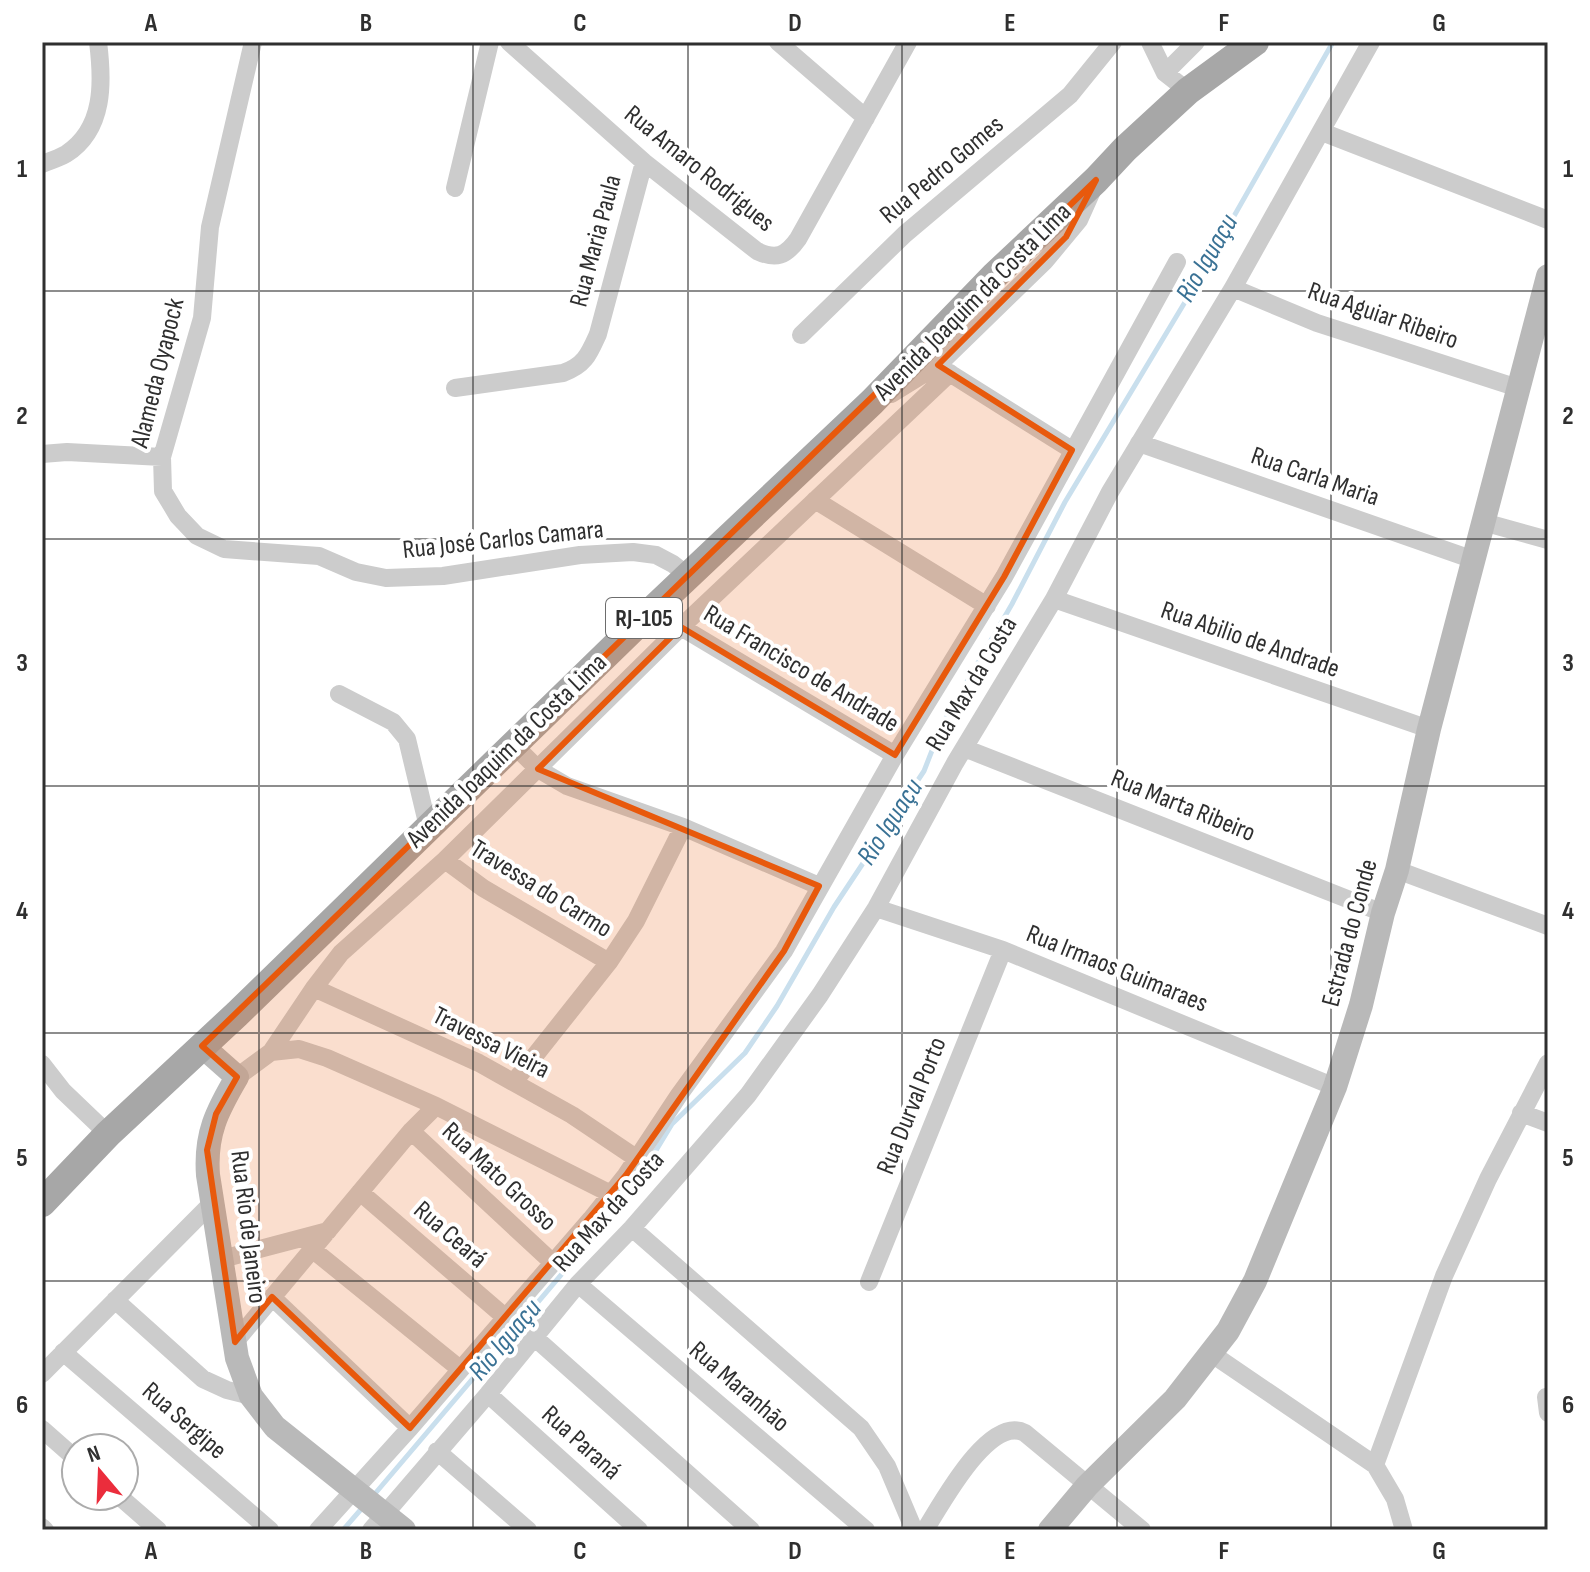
<svg xmlns="http://www.w3.org/2000/svg" width="1590" height="1572" viewBox="0 0 1590 1572" font-family="'Sofia Sans Condensed',sans-serif">
<style>
.lines{fill:none;stroke-linecap:round;stroke-linejoin:round}
.stream{stroke:#c9dfed;stroke-width:5}
.street{stroke:#ccc;stroke-width:18}
.secondary{stroke:#b9b9b9;stroke-width:24}
.primary{stroke:#a7a7a7;stroke-width:28}
.marked{fill:#e8590c;fill-opacity:0.2;stroke:#e8590c;stroke-width:6;stroke-linejoin:round}
.grid{fill:none;stroke:#2f2f2f;stroke-width:2;stroke-opacity:0.55}
.labels{text-anchor:middle;dominant-baseline:central;stroke-width:8;stroke-linejoin:round;paint-order:stroke}
.shield{fill:#fff;stroke:#6d6d6d;stroke-width:2}
.shield-label{font-size:24px;font-weight:bold;fill:#2f2f2f}
.street-label{font-size:26px;fill:#2f2f2f;stroke:#fff}
.water-label{font-size:28px;font-style:italic;fill:#3a7295;stroke:#fff}
.neatline{fill:none;stroke:#2f2f2f;stroke-width:3}
.grid-label{font-size:26px;text-anchor:middle;font-weight:bold;fill:#2f2f2f}
</style>
<rect width="100%" height="100%" fill="#fff"/>
<g class="lines">
<path class="stream" d="M373,1496l256,-301 43,-71 73,-71 32,-47 57,-99 90,-136 18,-46 70,-121 53,-102 123,-205 145,-255
M343,1530l20,-23"/>
<path class="street" d="M253,42l-43,185 -8,91 -40,139 1,34 15,25 19,20 27,13 95,7 37,16 30,6 57,-2 137,-21 53,-3 23,3 17,9 15,12
M509,42l135,120 113,89c19,9 29,5 41,-12l110,-197
M778,42l88,76
M1150,42l15,31 23,18
M1165,73l31,-31
M1322,132l226,88
M42,164c8,-3 17,-6 24,-10 39,-25 37,-73 32,-112
M455,188l35,-146
M1233,288l84,35 201,65
M801,335l104,-101 165,-139 43,-53
M940,367l132,83
M455,388l108,-15c22,-8 26,-19 35,-39l46,-172
M891,394l47,-29 107,-104 34,-41 13,-29
M1139,443l335,117
M42,454l25,-2 95,5
M815,500l172,106
M1483,522l65,18
M1054,599l375,130
M681,627l214,128
M339,694l54,28 14,17 21,88
M514,745l24,24 29,17 116,41 136,59
M964,748l419,165
M445,860l38,28 126,74
M1397,870l151,56
M876,908l127,42 332,137
M314,988l165,75 93,52 64,43
M271,1052l43,-64 27,-35 104,-93 236,-233 269,-254
M42,1064l21,27 45,43
M237,1077l34,-25 28,-3 28,9 109,48 175,88
M514,1082l95,-120 27,-41 47,-94
M1521,1113l27,10
M411,1131l141,131
M360,1192l146,126
M632,1228l229,200 26,38 27,64
M312,1249l148,120
M222,1259l106,-28
M869,1282l134,-332
M578,1284l288,246
M272,1297l138,131
M115,1300l88,79 24,11 24,6
M534,1337l217,193
M235,1342l176,-211 25,-25
M63,1352l207,178
M1212,1354l163,111
M42,1374l171,-172
M488,1394l151,136
M1546,1397l2,16
M42,1429l34,30
M437,1451l91,79
M119,1496l39,34
M42,1527l3,3
M318,1530l92,-102 181,-209 35,-44 53,-80 105,-144 111,-196 109,-178 173,-315
M371,1530l117,-136 90,-110 54,-56 116,-133 72,-100 56,-87 79,-145 99,-164 56,-107 123,-204 138,-246
M925,1530c16,-25 64,-116 100,-97l117,97
M1404,1530l-9,-31 -20,-34 69,-189 44,-97 60,-116"/>
<path class="secondary" d="M202,1046l35,31c-20,34 -32,57 -29,98l29,183 14,38 24,31 129,103
M1050,1530l37,-44 88,-87 53,-68 27,-50 80,-194 26,-82 22,-92 14,-43 32,-141 119,-453"/>
<path class="primary" d="M42,1203l66,-69 129,-120 412,-401 223,-211 122,-126 102,-96 29,-31 63,-58 67,-49"/>
</g>
<path class="marked" d="M1096,180l-30,57 -128,128 134,85 -68,127 -109,178 -214,-128 -143,142 281,117 -35,65 -158,224 -216,253 -138,-131 -37,45 -28,-192 9,-36 21,-37 -35,-31z"/>
<path class="grid" d="M259,42v1488M473,42v1488M688,42v1488M902,42v1488M1117,42v1488M1331,42v1488M42,291h1506M42,539h1506M42,786h1506M42,1033h1506M42,1281h1506"/>
<g class="labels">
<rect class="shield" x="606" y="598" width="76" height="40" rx="6"/>
<g class="shield-label">
<text x="644" y="618">RJ-105</text>
</g>
<g class="street-label">
<text transform="translate(699 169) rotate(39)">Rua Amaro Rodrigues</text>
<text transform="translate(942 170) rotate(-40)">Rua Pedro Gomes</text>
<text transform="translate(596 241) rotate(-75)">Rua Maria Paula</text>
<text transform="translate(973 302) rotate(-45)">Avenida Joaquim da Costa Lima</text>
<text transform="translate(1383 316) rotate(19)">Rua Aguiar Ribeiro</text>
<text transform="translate(158 373) rotate(-76)">Alameda Oyapock</text>
<text transform="translate(1315 477) rotate(19)">Rua Carla Maria</text>
<text transform="translate(503 540) rotate(-6)">Rua José Carlos Camara</text>
<text transform="translate(1250 640) rotate(19)">Rua Abilio de Andrade</text>
<text transform="translate(801 669) rotate(31)">Rua Francisco de Andrade</text>
<text transform="translate(972 684) rotate(-59)">Rua Max da Costa</text>
<text transform="translate(507 751) rotate(-44)">Avenida Joaquim da Costa Lima</text>
<text transform="translate(1183 806) rotate(22)">Rua Marta Ribeiro</text>
<text transform="translate(541 889) rotate(32)">Travessa do Carmo</text>
<text transform="translate(1350 933) rotate(-75)">Estrada do Conde</text>
<text transform="translate(1117 969) rotate(22)">Rua Irmaos Guimaraes</text>
<text transform="translate(491 1043) rotate(27)">Travessa Vieira</text>
<text transform="translate(912 1106) rotate(-68)">Rua Durval Porto</text>
<text transform="translate(499 1177) rotate(43)">Rua Mato Grosso</text>
<text transform="translate(609 1212) rotate(-48)">Rua Max da Costa</text>
<text transform="translate(248 1227) rotate(83)">Rua Rio de Janeiro</text>
<text transform="translate(450 1235) rotate(41)">Rua Ceará</text>
<text transform="translate(739 1387) rotate(41)">Rua Maranhão</text>
<text transform="translate(184 1421) rotate(41)">Rua Sergipe</text>
<text transform="translate(581 1443) rotate(42)">Rua Paraná</text>
</g>
<g class="water-label">
<text transform="translate(1207 258) rotate(-60)">Rio Iguaçu</text>
<text transform="translate(890 822) rotate(-57)">Rio Iguaçu</text>
<text transform="translate(505 1340) rotate(-50)">Rio Iguaçu</text>
</g>
</g>
<rect width="1590" height="1572" fill="none" stroke="#ffffff" stroke-width="88"/>
<g transform="translate(100 1472) rotate(341)"><circle r="38" fill="#ffffff" stroke="#acacac" stroke-width="2"/>
<path d="M0-6L14 30L0 20L-14 30Z" fill="#eb2d3c"/>
<text y="-12" font-size="22" font-weight="bold" text-anchor="middle" fill="#2f2f2f">N</text>
</g>
<rect x="44" y="44" width="1502" height="1484" class="neatline"/>
<g class="grid-label">
<text x="151" y="31">A</text>
<text x="366" y="31">B</text>
<text x="580" y="31">C</text>
<text x="795" y="31">D</text>
<text x="1010" y="31">E</text>
<text x="1224" y="31">F</text>
<text x="1439" y="31">G</text>
<text x="22" y="177">1</text>
<text x="1568" y="177">1</text>
<text x="22" y="424">2</text>
<text x="1568" y="424">2</text>
<text x="22" y="671">3</text>
<text x="1568" y="671">3</text>
<text x="22" y="919">4</text>
<text x="1568" y="919">4</text>
<text x="22" y="1166">5</text>
<text x="1568" y="1166">5</text>
<text x="22" y="1413">6</text>
<text x="1568" y="1413">6</text>
<text x="151" y="1559">A</text>
<text x="366" y="1559">B</text>
<text x="580" y="1559">C</text>
<text x="795" y="1559">D</text>
<text x="1010" y="1559">E</text>
<text x="1224" y="1559">F</text>
<text x="1439" y="1559">G</text>
</g>
</svg>
